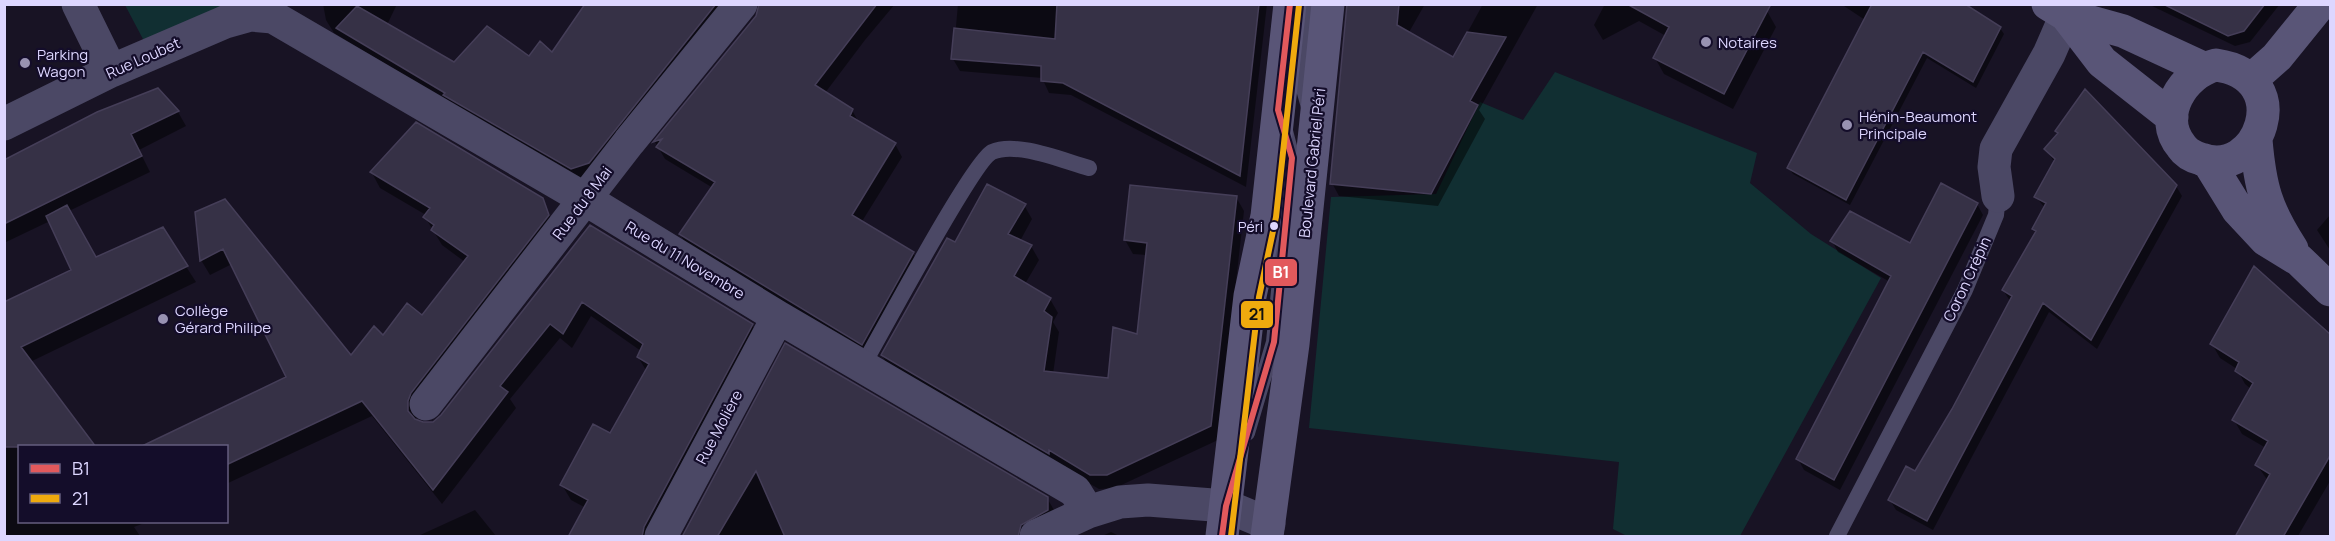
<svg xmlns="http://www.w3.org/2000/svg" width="2335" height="541" viewBox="0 0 2335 541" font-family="Manrope,sans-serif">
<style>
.green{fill:#112f32}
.shadow{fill:#0007}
.building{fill:#363146;stroke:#453e58;stroke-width:1.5}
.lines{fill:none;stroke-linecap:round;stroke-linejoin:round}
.lane{stroke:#4b4865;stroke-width:16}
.street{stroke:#4b4865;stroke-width:33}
.secondary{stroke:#595577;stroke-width:33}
.bus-1-casing{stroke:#140d2a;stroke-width:10}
.bus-2-casing{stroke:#140d2a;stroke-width:10}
.bus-1{stroke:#e2595c;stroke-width:6}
.bus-2{stroke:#efaa0e;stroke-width:6}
.poi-dot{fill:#9892b2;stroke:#140d2a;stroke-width:2}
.bus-dot{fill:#ddd6ff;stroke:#140d2a;stroke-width:2}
.labels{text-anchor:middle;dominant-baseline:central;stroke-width:4.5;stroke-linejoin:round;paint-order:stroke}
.bus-label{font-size:14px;fill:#ddd6ff;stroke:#140d2a;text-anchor:end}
.poi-label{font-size:15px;fill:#ddd6ff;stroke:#140d2a;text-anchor:start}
.street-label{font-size:15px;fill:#ddd6ff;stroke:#140d2a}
.line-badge{stroke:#140d2a;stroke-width:2}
.badge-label{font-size:16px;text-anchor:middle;font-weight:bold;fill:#fff}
.pale-badge-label{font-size:16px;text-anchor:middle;font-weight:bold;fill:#111}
</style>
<rect width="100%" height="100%" fill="#181324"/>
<path class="green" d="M125,5h102l-83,36z
M1555,72l202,81 -7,30 61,51 70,44 -141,258h-113l-14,-7 6,-67 -310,-34 22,-231 105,-3 44,-92 43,18z"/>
<path class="shadow" d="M323,4h74l-10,21 67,39 75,-6 23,-4 36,-50h145l-154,177 -245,-148 -8,-13z
M761,4h134l-30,36 -40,53 27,17 7,13 36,21 7,13 -41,66 52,30 7,13 -50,90 -182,-109 -8,-13 33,-46 -48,-29 -10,-17 102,-126z
M958,4h309l-21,183 -175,-92 -22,-2 -7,-15 -82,-7 -7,-12z
M1349,4h76l-17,30 45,25 30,-55h55l-59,106 6,9 -47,87 -99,-10 -7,-13z
M1605,4h148l14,7 9,16 -43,82 -69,-35 -9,-16 11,-22 -27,-15 -36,19 -9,-15z
M1841,4h121l38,24 4,6 -28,54 -49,-30 -77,147 -57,-31 -4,-6 76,-148z
M2148,4h132l-30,38 -15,4z
M158,89l20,23 8,14 -47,24 11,22 -81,39 26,48 67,-30 34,53 -166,80 -10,84v76h127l-13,5 6,9h-136v-233l69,-32 -23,-50 -46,22v-82z
M2046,149l130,37 6,10 -85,153 -48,-37 -116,218 -37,-20 -6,-10 26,-27 37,-63 57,-109 -7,-11 33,-56 -3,-5 12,-21 -9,-11 19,-34z
M372,173l170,26 15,32 -138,177 -3,13 7,3 10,-1 9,-6 149,-190 161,98 9,15 -111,196h-80l16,-28 -15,-8 -9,-15 48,-50 37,-63 -9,-15 3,-6 -50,-35 -19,32 -12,-10 -50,61 6,9 -74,96 -70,-88 -146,68v-38l63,-68 -57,-114 -22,11 -9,-15 -4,-47 154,145 71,-41 43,-55 -23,-17 -17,-28 1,-2 -46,-27z
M1236,197l8,14 -26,229 -103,48 -16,1 -209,-120 -8,-14 74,-111 68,-39 8,14 -12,22 11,5 8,14 -14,24 25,15 8,14 -5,9 6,10 -6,42 56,6 30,-44 8,-81 -14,-1 -8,-14z
M1977,204l6,11 -143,275 -36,-20 -6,-11 92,-177 -52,-30 -6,-11 78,4z
M2330,215v35l-13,-20z
M2330,337v144l-32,55h-50l20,-55 -11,-16 9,-17 -24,-14 -8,-14 17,-31 -6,-5 -8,-15 -17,-11 -8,-14z
M786,345l261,153 7,12 -1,11 -26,15h-343z
M475,510l21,26h-78z
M1111,532l8,4h-17z"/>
<path class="building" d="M585,4h131l-127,159 -18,6 -128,-74 2,-2 -109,-65 21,-22 97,56 33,-36 42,30 11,-15 12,11z
M759,4h118l-62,81 38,24 -3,7 46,27 -44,72 62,37 -52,93 -183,-111 36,-52 -59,-35 6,-8 -9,3 103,-126z
M1057,4h202l-19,172 -177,-93 -22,-2v-15l-90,-7 3,-31 101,11z
M1347,4h52l-2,21 56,32 14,-25 39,5 -36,64 8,4 -47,89 -101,-10z
M1627,4h144l-47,90 -71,-36 16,-31z
M1872,4h93l36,23 -28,55 -50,-30 -77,148 -59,-32z
M2163,4h102l-21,27 -16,5z
M158,88l21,23 -48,23 11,22 -138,68v-64l93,-48z
M2085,89l92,96 -86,155 -48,-37 -116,218 -39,-21 18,-34 9,5 37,-62 60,-113 -10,-6 34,-59 -4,-2 14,-26 -12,-6 21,-38 -11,-10 14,-16 -3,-2z
M416,122l127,76 6,17 -138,178 -3,8v10l7,8 8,3h10l8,-7 149,-190 163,99 -109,203 -2,10h-74l20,-37 -28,-15 33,-61 17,9 39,-69 -12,-7 6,-13 -61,-42 -19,32 -13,-10 -50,62 8,6 -75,98 -71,-89 -136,64v-18h-86l146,-70 -63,-128 -23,12 -5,-49 30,-13 126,156 23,-29 9,9 24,-32 15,12 46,-59 -37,-26 3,-5 -11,-8 7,-9 -60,-36z
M1941,183l37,20 -144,277 -38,-21 95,-183 -61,-35 20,-30 60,32z
M987,184l39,20 -18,30 24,11 -18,31 37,22 -7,13 8,6 -8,54 64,7 5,-51 24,7 10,-91 -23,-3 6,-55 107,11 -26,230 -104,49h-17l-41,-25v4l-168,-99 66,-117 8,4z
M67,205l29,52 67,-30 25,39 -167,81 75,100h-92v-145l67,-32 -25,-54z
M2254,266l77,69v119l-48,83h-48l35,-63 -15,-9 13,-24 -36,-21 21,-37 -18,-12 4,-9 -29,-18z
M785,343l263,154v13l-27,15 -3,12h-233l-29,-66 -39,66h-35z"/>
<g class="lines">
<path class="lane" d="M1309,107l-7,-25 7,-78
M862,367c18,-31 111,-206 130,-215 25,-11 71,9 97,16
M1247,433l27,-91 18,-184 -7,-27
M1837,536l128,-246 31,-75 2,-19"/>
<path class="street" d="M78,4l33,67
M4,124l107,-53 114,-49 25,-7 23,2 312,182 193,118 297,174 13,21
M1998,196l-4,-29 2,-18 53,-95 17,-39
M426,404l203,-262 112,-138
M661,536l117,-219
M1036,536l52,-24 32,-10 28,-2 78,6 43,18"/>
<path class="secondary" d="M2048,4l18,11 57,16 80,37
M2066,15l36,47 70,55
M2216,65c83,12 42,116 -15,94 -7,-2 -15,-6 -19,-12 -26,-31 1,-74 34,-82z
M2251,80l26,-23 43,-53
M2256,140c4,47 10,69 36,109
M2209,163l29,47 28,30 33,20 31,30
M1222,536l28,-240 17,-80 23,-212
M1267,536l26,-192 35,-340"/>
<g class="bus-1-casing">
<path id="bus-1" d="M1222,536l4,-30 48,-164 18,-184 -14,-48 12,-106"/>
</g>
<g class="bus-2-casing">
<path id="bus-2" d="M1231,536l28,-239 17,-80 23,-212"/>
</g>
<use href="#bus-1" class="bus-1"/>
<use href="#bus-2" class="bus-2"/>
</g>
<g class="poi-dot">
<circle cx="1706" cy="42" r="6"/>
<circle cx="25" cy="63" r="6"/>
<circle cx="1847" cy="125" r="6"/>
<circle cx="163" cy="319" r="6"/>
</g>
<circle class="bus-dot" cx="1274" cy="226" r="5"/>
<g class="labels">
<g class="bus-label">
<text x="1263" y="226">Péri</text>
</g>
<g class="poi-label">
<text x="1718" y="42">Notaires</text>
<text x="37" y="54">Parking<tspan x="37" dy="17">Wagon</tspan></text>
<text x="1859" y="116">Hénin-Beaumont<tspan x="1859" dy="17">Principale</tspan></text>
<text x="175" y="310">Collège<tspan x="175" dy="17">Gérard Philipe</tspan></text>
</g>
<g class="street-label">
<text transform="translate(143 58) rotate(-24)">Rue Loubet</text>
<text transform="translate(1312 163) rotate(-84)">Boulevard Gabriel Péri</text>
<text transform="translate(582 203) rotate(-53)">Rue du 8 Mai</text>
<text transform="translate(685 260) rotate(31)">Rue du 11 Novembre</text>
<text transform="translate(1967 279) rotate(-65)">Coron Crépin</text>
<text transform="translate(719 427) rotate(-62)">Rue Molière</text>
</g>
</g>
<g class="line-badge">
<rect x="1264" y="258" width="34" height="29" rx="6" fill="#e2595c"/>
<rect x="1240" y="300" width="34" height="29" rx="6" fill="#efaa0e"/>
</g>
<g class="badge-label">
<text x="1281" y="278">B1</text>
</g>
<g class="pale-badge-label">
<text x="1257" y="320">21</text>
</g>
<rect width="2335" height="541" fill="none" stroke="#ddd6ff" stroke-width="12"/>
<rect x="18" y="445" width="210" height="78" fill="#140d2a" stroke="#645d7f" stroke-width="1.5"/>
<rect x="30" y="464" width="30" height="9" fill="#e2595c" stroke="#645d7f" stroke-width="1.5"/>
<text x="72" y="475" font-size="18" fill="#ddd6ff">B1</text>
<rect x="30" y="494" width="30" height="9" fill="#efaa0e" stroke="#645d7f" stroke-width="1.5"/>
<text x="72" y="505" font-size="18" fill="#ddd6ff">21</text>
</svg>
